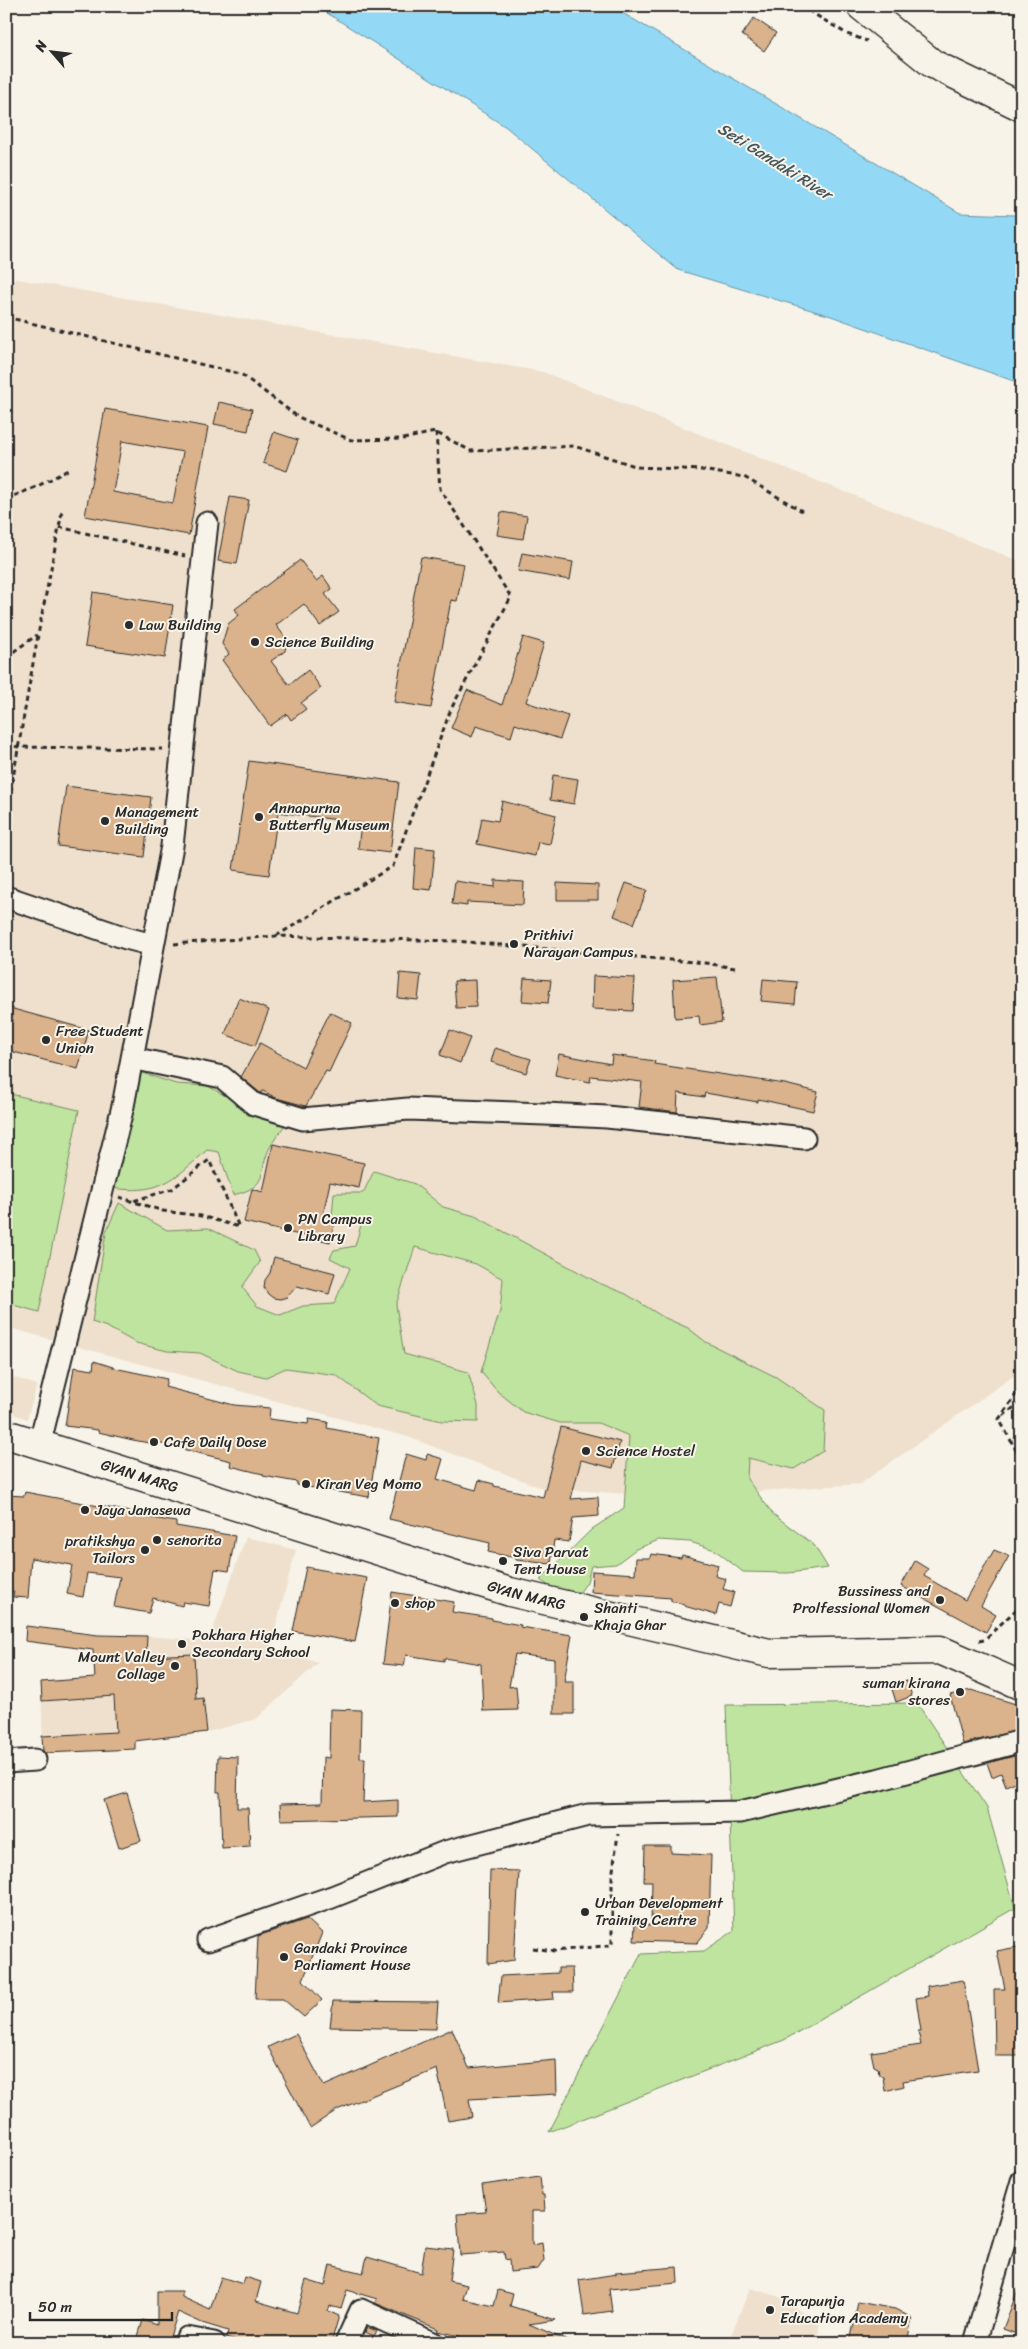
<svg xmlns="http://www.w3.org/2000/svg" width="1028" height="2349" viewBox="0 0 1028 2349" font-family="Sriracha,sans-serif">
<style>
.built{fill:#eee0cc}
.green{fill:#bfe49f;stroke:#758865}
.water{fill:#93d9f5;stroke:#6993a4}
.building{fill:#dab28b;stroke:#2b2b2b;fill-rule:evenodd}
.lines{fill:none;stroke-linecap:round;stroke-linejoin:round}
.minor-casing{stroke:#2b2b2b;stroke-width:25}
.major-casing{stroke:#2b2b2b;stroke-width:31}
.path{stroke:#2b2b2b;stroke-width:3;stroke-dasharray:5 4;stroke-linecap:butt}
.minor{stroke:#f7f3e8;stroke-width:21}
.major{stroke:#f7f3e8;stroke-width:28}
.poi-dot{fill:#2b2b2b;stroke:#f7f3e8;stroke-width:2}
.labels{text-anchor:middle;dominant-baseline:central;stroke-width:4;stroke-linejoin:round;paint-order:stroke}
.poi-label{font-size:15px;fill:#2b2b2b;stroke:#f7f3e8;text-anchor:start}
.street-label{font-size:15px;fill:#2b2b2b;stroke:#f7f3e8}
.water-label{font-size:16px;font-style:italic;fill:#45565e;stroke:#f7f3e8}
</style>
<rect width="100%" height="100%" fill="#f7f3e8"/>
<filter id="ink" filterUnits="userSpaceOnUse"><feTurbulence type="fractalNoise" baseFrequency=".02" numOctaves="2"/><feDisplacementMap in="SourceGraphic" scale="10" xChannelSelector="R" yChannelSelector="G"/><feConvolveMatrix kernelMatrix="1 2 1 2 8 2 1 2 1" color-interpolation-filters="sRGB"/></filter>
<g filter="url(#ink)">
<path class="built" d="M6,277l537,95 479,190v808l-162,114 -187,13 -131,-9 -134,-51 -402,-110z
M6,1375l31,10 -10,34 -21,-8z
M246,1537l50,13 -26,98 48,15 -62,56 -49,13 -71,9 -1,8 -92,4 -2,-71 51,-4 2,-4 -1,-37 54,-1 62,5z
M750,2288l30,9 39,27 -1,19h-90z"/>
<path class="green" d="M136,1071l40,13 32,2 44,25 36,10c-6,8 -13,17 -18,26 -13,26 1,39 -37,48l-14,-43 -12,-2c-33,30 -48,45 -95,38z
M6,1093l73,17 -40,202 -33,-9z
M374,1171l41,13 28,23 32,9 124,67 27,11 37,23 25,11 18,14 70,35 49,33 -2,41 -29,18 -46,-11 -1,21 26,35 41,31 14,23 -40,5 -45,-1 -28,-22 -25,-8 -31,-2 -23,9 -20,15 -25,2 -4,16 -7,10 -23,-1 -17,-11 52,-51 32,-21 5,-72 -31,-13h-38l-37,-11 -26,-21 -16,-19 19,-61 3,-32 -27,-15 -61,-17 -19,58 8,49 64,18 10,33v17l-36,-1 -65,-15 -41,-31 -50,-7 -20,9 -28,-6 -38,-18 -33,-2 -31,-8 -29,-16 -15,-5 14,-90 13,-29 48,27 41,-2 46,22 6,12 -18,25 15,19 23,9 23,-9 31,-2 16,-36 -20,-10 4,-8 21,-4 6,-21 -14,-9 -15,1 2,-24h29z
M917,1703l70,105 28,100 -231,132 -235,92 92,-178 63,-3 30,-20 -8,-226z"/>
<path class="water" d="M316,6h295l349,207 54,2 8,5v164l-191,-68 -153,-46 -172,-143z"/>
<path class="building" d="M754,18l22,15 -12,18 -22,-16z
M219,402l33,7 -4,22 -34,-7z
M105,409l103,18 -19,108 -104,-19zM122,441l61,11 -10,51 -60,-11z
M274,432l24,8 -11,31 -24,-8z
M230,497l19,3 -12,64 -19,-3z
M501,512l26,4 -4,23 -26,-4z
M522,553l51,9 -3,18 -52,-9z
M421,557l43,7 -7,37 -6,-1 -20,108 -37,-6z
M300,560l16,21 7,-5 9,13 -7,5 14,18 -19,14 -16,-22 -28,21 11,15 -2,11 -14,10 18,24 19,-15 13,18 -20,15 5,6 -15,11 -4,-6 -17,12 -48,-66 7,-6 -7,-10 6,-20 11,-9 -4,-6z
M93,592l80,13 -8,53 -80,-12z
M523,637l21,6 -18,59 42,14 -8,23 -45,-15 -4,13 -35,-11 -4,11 -21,-9 16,-38 35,15z
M249,761l150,21 -9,71 -32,-4 3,-26 -83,-11 -9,63 -36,-5z
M553,775l25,4 -4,25 -24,-4z
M66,786l85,11 -7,60 -86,-11z
M502,801l54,14 -6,29 -12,-2 -3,14 -58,-12 5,-26 16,3z
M416,847l19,2 -4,41 -18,-2z
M495,880l29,2 -1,23 -56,-3v4l-15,-2 3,-23 40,6z
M557,883l41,2v15h-41z
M626,883l21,7 -13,34 -20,-8z
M400,973l21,2 -3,25 -20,-2z
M593,976l42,2 -2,33 -41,-2z
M717,977l5,45 -22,3 -1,-9 -24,2 -2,-38z
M524,978l27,2 -3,23 -26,-2z
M763,979l34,3 -2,22 -34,-3z
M475,980l1,27 -20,1 -2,-27z
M239,998l30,12 -14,36 -30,-12z
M6,1007l83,23 -11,39 -72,-19z
M330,1012l22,11 -23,49 -3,-1 -20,35 -30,-8 -13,-7 -3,2 -19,-16 19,-34 43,24z
M450,1030l20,8 -10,25 -20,-8z
M495,1048l36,11 -5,14 -35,-11z
M559,1054l52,10 1,-9 43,6 -1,3 131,20 33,8 -5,19 -55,-12v3l-53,-9 -1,4 -26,-4 -1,19 -38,-5 3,-25 -51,-6 -1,6 -35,-7z
M273,1144l91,19 -5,25 -29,-6 -7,33 13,3 -6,24 -86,-20 8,-33 11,3z
M274,1257l61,16 -6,21 -32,-8 -10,11 -7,2 -7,-1 -5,-4 -4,-6 1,-8 5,-7z
M94,1361l25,8 48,10 -2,8 69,18 36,3 -1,11 39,5 1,-5 19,3 -1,6 52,10 -10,59 -72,-12v-3l-34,-6v-2l-33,-8 1,-5 -53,-13 -24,-6v2l-21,-4 -35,-8v-2l-33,-4 9,-59 19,3z
M561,1427l59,15 -7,26 -32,-8 -10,39 27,-2 1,19 -26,2 -4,24 -15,-2 -3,24 -35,-4v-2l-28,-6 2,-9 -101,-24 17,-65 20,6 1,-6 16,5 -6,20 39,11 3,-10 15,4v2l49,11z
M25,1492l116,22v2l35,6v4l59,10 -6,35 -14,-2 -6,37 -26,-4 -1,4 -29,-8 -4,15 -35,-6 6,-30 -33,-4 -4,24 -16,-3 5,-29 -41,-7 -3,40 -15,-1 1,-5h-8v-88l1,-9 17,1z
M994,1550l15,6 -28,50 15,9 -10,17 -85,-46 14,-25 13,8 -4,7 41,24z
M651,1554l30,4 1,-3 36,10 -3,11 11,3 -3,10 11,3 -4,15 -11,-3 -3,11 -32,-9v-2l-13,-3v-3l-80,-6 1,-21 43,3 1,-16h14z
M306,1567l61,11 -12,64 -62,-11z
M392,1592l62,10 -2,10 40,6v2l29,5 -1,2 52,8 -8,47h10v32h-20v-55l-39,-5 -6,33 7,-1 2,24 -35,1 -2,-47 -37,-6v3l-38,-6 -2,11 -21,-2z
M26,1626l72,9 49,1 -1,20 48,-2 2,45 7,-1 4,34 -72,9v8l-90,4 -2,-2 -1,-15 74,-4 -2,-36 -72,5 -1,-19 54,-4 -2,-28 -68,-9z
M907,1681l5,15 -16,6 -5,-16z
M971,1690l51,16v23l-59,15 -13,-49z
M330,1709l31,1 -1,48h5l-2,44 35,-2v17l-117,3 -1,-16 42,-1 1,-46 6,1z
M1022,1754v25l-16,7 -5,-13 -9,4 -5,-14z
M218,1756l20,1 -1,51h11l2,38 -28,2 -2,-56h-3z
M127,1793l14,48 -22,7 -15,-48z
M645,1846h26v7l40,2 -2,73 -12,15 -63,-2 1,-17 16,1 1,-44h-8z
M490,1870l29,1 -5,89 -26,4z
M307,1919l15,14 -19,47 19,20 -18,17 -21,-18h-28l3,-63z
M1022,1946v110h-27l-1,-67h11l-8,-38z
M558,1968h14l1,24h-20l1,7 -56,4 3,-27 57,-3z
M963,1980l15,90 -75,11 1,5 -19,5 -2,-14 -4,-2 -1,-7 -4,-2 -3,-14 50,-7 -3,-14h3l-5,-33 12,-2 -1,-10z
M333,2001l105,1 -2,27 -106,-2z
M452,2029l17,39 87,-8 1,34 -88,5 3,18 -24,4 -11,-52 -100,41 -27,18 -42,-81 28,-13 28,52z
M540,2177l2,18h2l1,16h-13v34l10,-2 2,17 -6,9 -28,3 -1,-12 -4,-1 -1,-7 -44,3 -3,-41 29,-2 -4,-27z
M425,2246l28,3 -4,32 18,4 -4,14 31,7 4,-16 15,4 -3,12 46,14 -27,4 44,19h-115l2,-7 -23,-5 1,-2 -63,-26 2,-4 -30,-9 -6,19 -11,-3 -2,5 11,5 -8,27h-88l-17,-5 2,-7 -26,-8 -24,-11 -10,31h-32l7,-23 14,5v-34h25v6l28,13 11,-33 22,7 2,-7 16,5 -5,19 41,12 9,-33 19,6 5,-21 33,8 4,-16 54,16z
M677,2267l1,16 -69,6 3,22 -28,4 -5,-35 37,-6v-2z
M1020,2284h2v52l-19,-7z
M858,2302l37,7 17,9 -5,25h-57z
M367,2327l10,4 -3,5 -9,-4z"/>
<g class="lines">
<g class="minor-casing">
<path id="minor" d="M6,897l120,41 27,7
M132,1058l90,19 32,27 49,15 105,-10 137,5 62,3 197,21
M39,1446l84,-340 49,-260 35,-323
M6,1762l29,-2
M208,1940l124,-43 113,-45 143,-37 152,-3 137,-32 145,-39
M185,2343l2,-5 27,5
M346,2343l15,-33 72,33
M975,2343l47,-162"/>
</g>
<g class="major-casing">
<g id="major">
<path d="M861,6l72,58 89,43"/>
<path id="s1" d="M6,1434l504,158 259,61 171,-3 82,36"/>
</g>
</g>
<path class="path" d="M801,6l46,28 20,7
M6,317l235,57 57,43 53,23 52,-1 32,-7 36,19 103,-5 64,21 63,3 43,7 58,34
M6,499l30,-12 32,-17
M59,527l126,29
M6,657l31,-22
M6,745l13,2 144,2
M6,818l32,-183 24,-123
M276,936l117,-70 58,-157 60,-112 -71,-108 -4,-57
M174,944l102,-8 180,5 249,22 30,5
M119,1197l44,14 38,5 38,11 -30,-67 -37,29 -42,13
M1022,1386l-23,33 23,42
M1003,1416l19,-15
M979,1641l5,-1 38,-36
M533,1948l22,3 57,-6v-67l6,-44"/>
<use href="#minor" class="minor"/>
<use href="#major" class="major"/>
</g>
</g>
<g class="poi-dot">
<circle cx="129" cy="625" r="5"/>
<circle cx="255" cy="642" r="5"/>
<circle cx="259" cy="817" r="5"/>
<circle cx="105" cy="821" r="5"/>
<circle cx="514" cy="944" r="5"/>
<circle cx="46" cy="1040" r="5"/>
<circle cx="288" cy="1228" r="5"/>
<circle cx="154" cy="1442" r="5"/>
<circle cx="586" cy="1451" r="5"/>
<circle cx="306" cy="1484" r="5"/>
<circle cx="85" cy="1510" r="5"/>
<circle cx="157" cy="1540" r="5"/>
<circle cx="145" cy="1550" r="5"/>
<circle cx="503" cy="1561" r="5"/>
<circle cx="940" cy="1600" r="5"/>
<circle cx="395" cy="1603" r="5"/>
<circle cx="584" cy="1617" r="5"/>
<circle cx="182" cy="1644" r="5"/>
<circle cx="175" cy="1666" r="5"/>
<circle cx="960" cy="1692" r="5"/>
<circle cx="585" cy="1912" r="5"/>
<circle cx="284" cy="1957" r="5"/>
<circle cx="770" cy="2310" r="5"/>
</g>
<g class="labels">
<g class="poi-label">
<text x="139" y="625">Law Building</text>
<text x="265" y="642">Science Building</text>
<text x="269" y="808">Annapurna<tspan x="269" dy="17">Butterfly Museum</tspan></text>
<text x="115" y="812">Management<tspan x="115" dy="17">Building</tspan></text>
<text x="524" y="935">Prithivi<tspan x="524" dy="17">Narayan Campus</tspan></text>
<text x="56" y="1031">Free Student<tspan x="56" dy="17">Union</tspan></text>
<text x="298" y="1219">PN Campus<tspan x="298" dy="17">Library</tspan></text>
<text x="164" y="1442">Cafe Daily Dose</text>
<text x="596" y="1451">Science Hostel</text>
<text x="316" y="1484">Kiran Veg Momo</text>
<text x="95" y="1510">Jaya Janasewa</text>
<text x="167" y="1540">senorita</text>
<text x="135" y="1541" text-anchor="end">pratikshya<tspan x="135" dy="17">Tailors</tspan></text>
<text x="513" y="1552">Siva Parvat<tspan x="513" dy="17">Tent House</tspan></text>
<text x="930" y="1591" text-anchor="end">Bussiness and<tspan x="930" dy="17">Prolfessional Women</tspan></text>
<text x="405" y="1603">shop</text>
<text x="594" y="1608">Shanti<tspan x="594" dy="17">Khaja Ghar</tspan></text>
<text x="192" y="1635">Pokhara Higher<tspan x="192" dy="17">Secondary School</tspan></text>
<text x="165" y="1657" text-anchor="end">Mount Valley<tspan x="165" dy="17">Collage</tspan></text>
<text x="950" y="1683" text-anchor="end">suman kirana<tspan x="950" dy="17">stores</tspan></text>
<text x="595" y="1903">Urban Development<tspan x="595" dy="17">Training Centre</tspan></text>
<text x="294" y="1948">Gandaki Province<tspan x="294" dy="17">Parliament House</tspan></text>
<text x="780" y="2301">Tarapunja<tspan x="780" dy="17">Education Academy</tspan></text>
</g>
<g class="street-label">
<text stroke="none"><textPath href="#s1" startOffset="140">GYAN MARG</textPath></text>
<text stroke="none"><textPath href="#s1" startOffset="545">GYAN MARG</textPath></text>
</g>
<g class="water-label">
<text transform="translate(775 161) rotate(32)">Seti Gandaki River</text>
</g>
</g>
<rect width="1028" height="2349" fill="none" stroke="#f7f3e8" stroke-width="25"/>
<rect x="12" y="12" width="1003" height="2324" fill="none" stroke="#2b2b2b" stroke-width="2" filter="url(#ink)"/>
<g transform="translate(52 52) rotate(298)" stroke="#f7f3e8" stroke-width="4" paint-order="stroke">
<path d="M0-4L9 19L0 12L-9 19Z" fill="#2b2b2b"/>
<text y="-8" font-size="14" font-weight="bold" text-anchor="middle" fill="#2b2b2b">N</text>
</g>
<path d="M30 2312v8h142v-8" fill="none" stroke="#2b2b2b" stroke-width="2.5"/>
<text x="38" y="2312" font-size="15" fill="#2b2b2b" stroke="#f7f3e8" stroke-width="4" paint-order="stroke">50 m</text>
</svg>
